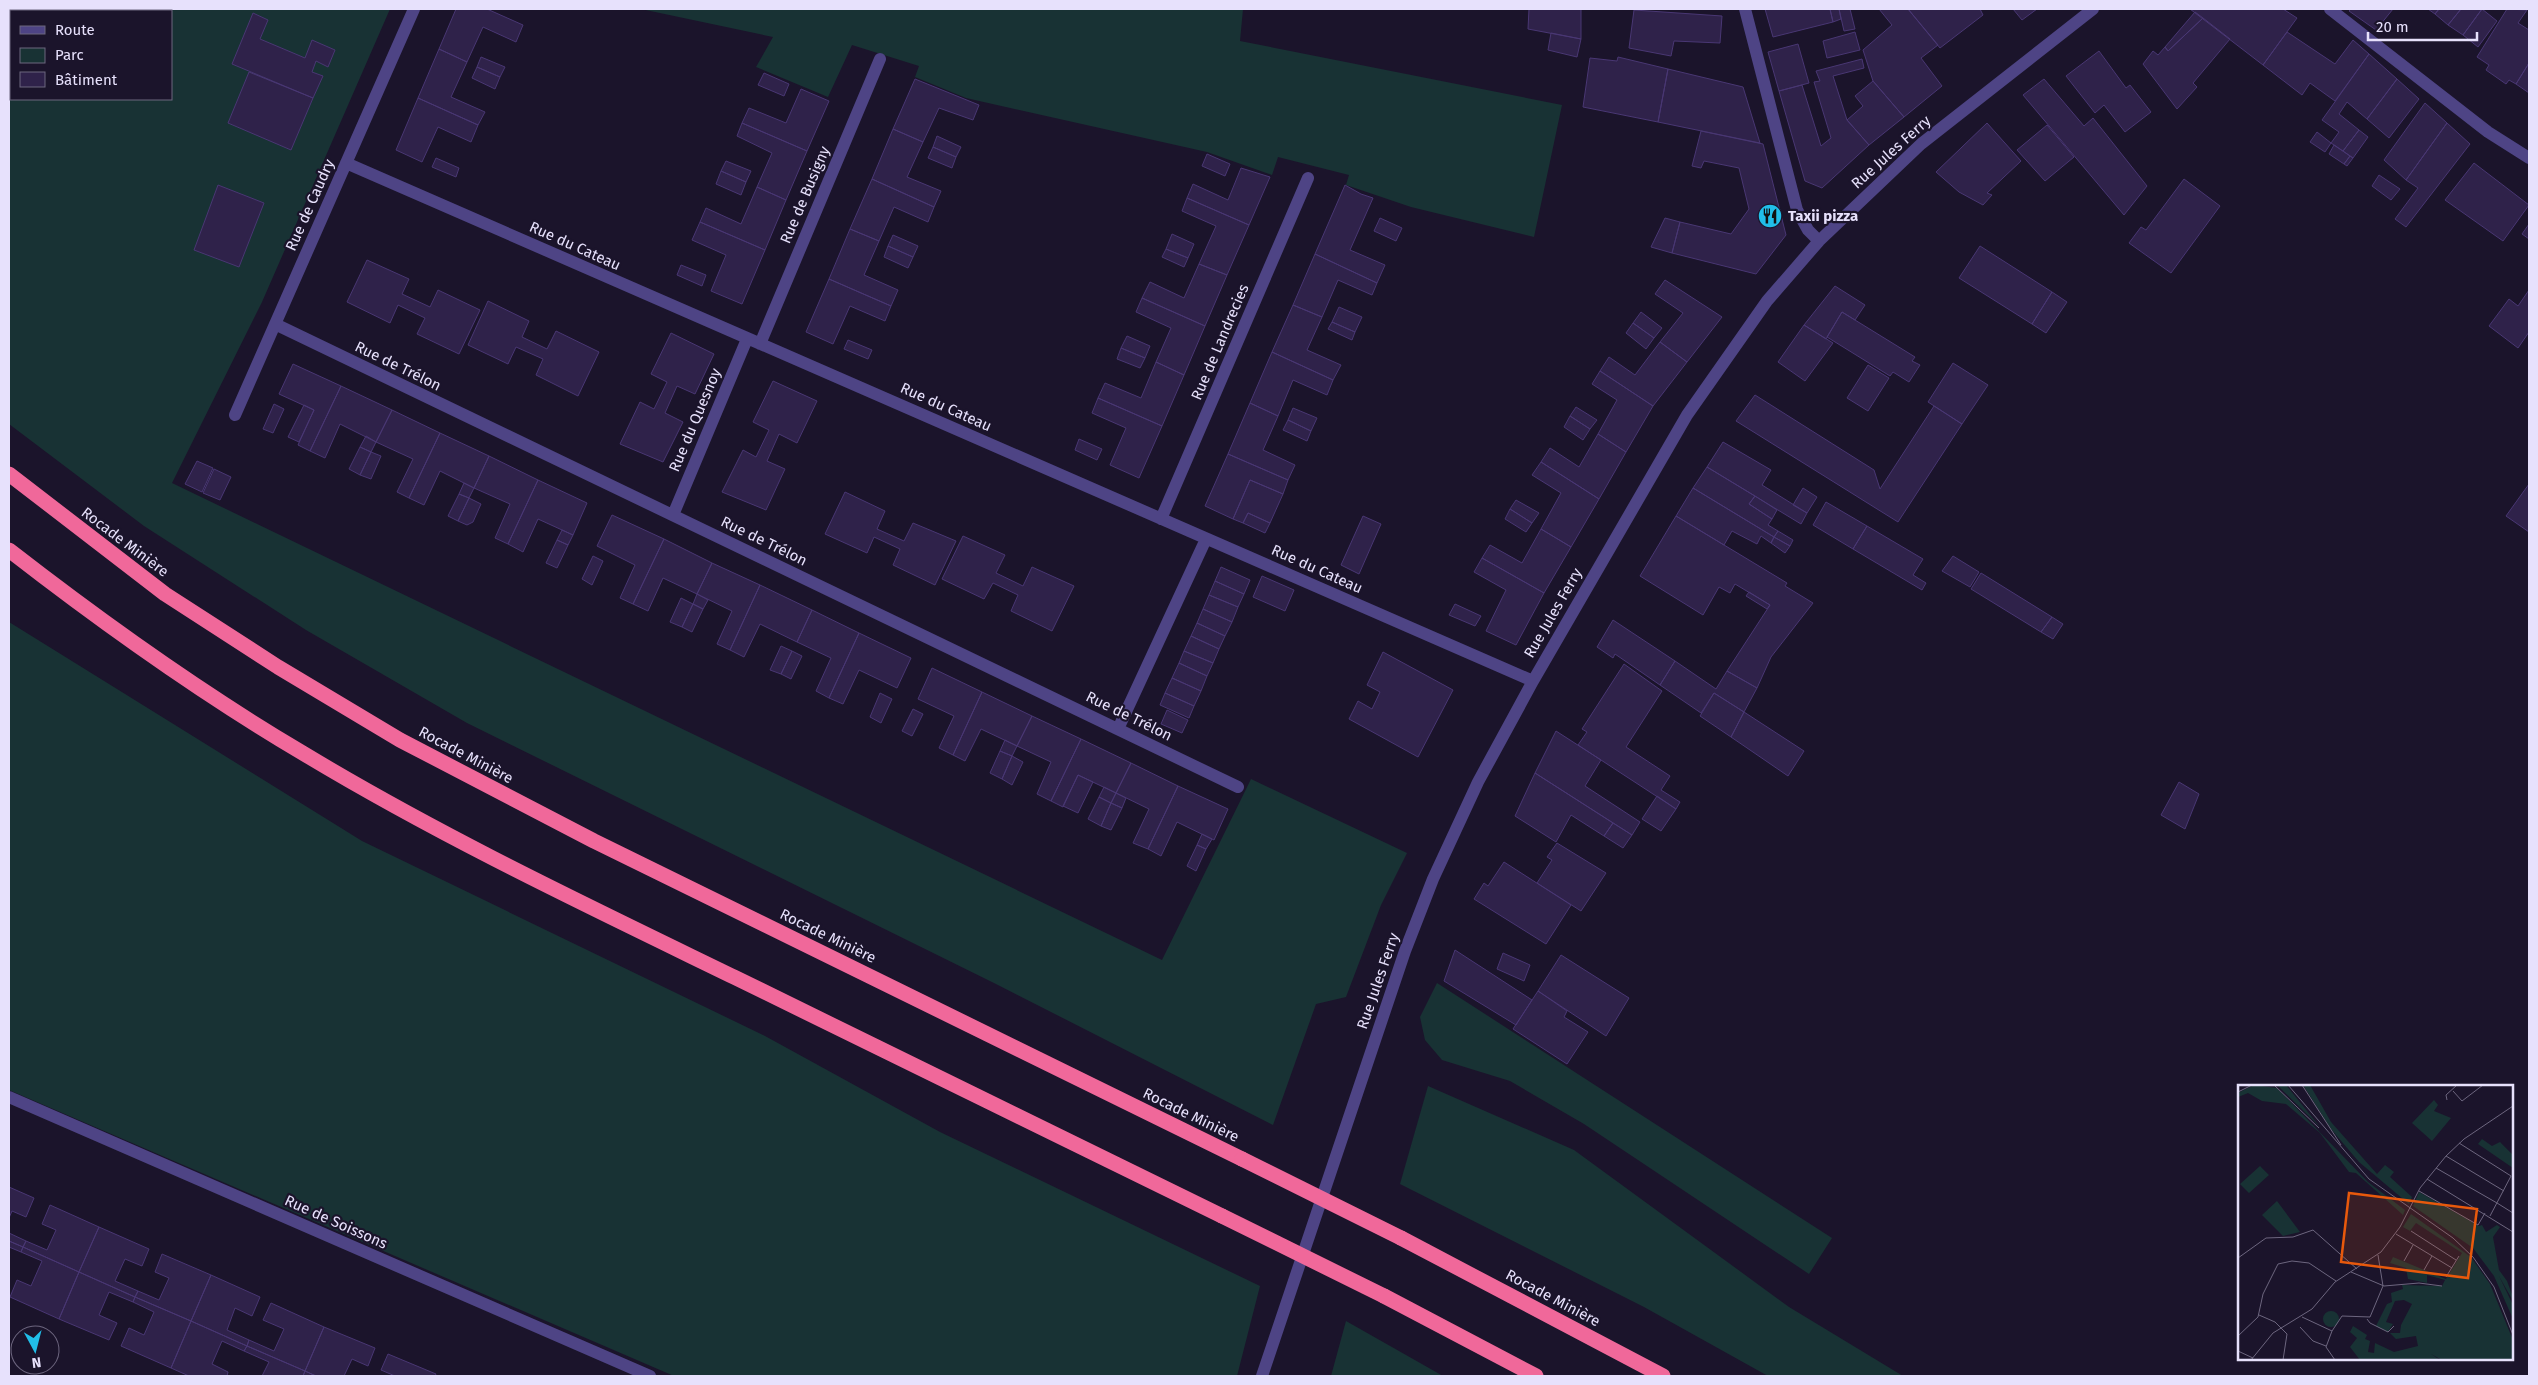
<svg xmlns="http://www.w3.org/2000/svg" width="2538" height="1385" viewBox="0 0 2538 1385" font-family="'Fira Sans',sans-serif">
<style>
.green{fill:#183234;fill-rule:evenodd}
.building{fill:#2f224a;stroke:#493773}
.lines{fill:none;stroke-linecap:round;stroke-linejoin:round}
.minor{stroke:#4e4485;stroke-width:12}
.highway{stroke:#f0689a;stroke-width:15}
.highway-bridge{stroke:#f0689a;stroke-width:15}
.labels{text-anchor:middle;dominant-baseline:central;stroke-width:4.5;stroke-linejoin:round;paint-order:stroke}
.street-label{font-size:15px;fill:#e7e1fc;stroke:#1b142b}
.poi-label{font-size:15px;font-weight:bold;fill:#e7e1fc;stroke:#1b142b;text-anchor:start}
.inset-road{fill:none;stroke:#6d667f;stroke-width:1}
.view{fill:#e8590c;fill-opacity:0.15;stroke:#e8590c;stroke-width:2.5}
.inset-edge{fill:none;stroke:#e7e1fc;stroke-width:2.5}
</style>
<rect width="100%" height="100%" fill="#1b142b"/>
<path class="green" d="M9,9h381l-128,293 -90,181 990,477 89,-181 156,74 -26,52 -35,92 -30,7 -43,121 -277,-141 -529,-261 -161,-93 -162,-104 -135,-102zM11,11h160v88h-160z
M641,9h602l-3,32 322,64 -28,132 -123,-30 -65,-22 3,-10 -71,-18 -6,18 -65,-23 -241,-54 -51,-21 4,-11 -67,-21 -24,52 -72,-30 17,-30z
M9,622l353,219 403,195 175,96 320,154 -23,90h-563l-665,-286z
M1437,983l395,255 -23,36 -225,-150 -74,-43 -68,-21 -17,-20 -5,-23z
M1428,1086l146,64 215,157 114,69h-135l-124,-69 -244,-123z
M1346,1321l97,55h-112z"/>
<path class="building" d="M456,9h31l36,16 -7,17 -33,-15 -16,35 -28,-13z
M1529,9h52v30l-53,-10z
M1765,9h65l3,13 -60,15z
M1830,9h9l2,10 -8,3z
M1839,9h11l5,20 -11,2z
M1879,9h29l30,36 -17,13 21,28 -38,31 -31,-36 -10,-31 29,-25z
M1908,9h72l3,6 -43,33z
M2013,9h24l-15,11z
M2190,9h93l14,9 -34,47z
M2351,9h42l-17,21 -27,-19z
M2428,9h11l-4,5z
M2439,9h22l-13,16 -13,-11z
M2461,9h21l-19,26 -15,-10z
M2482,9l15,12 -19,26 -15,-12z
M2507,9l20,1 -9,13 11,7v33l-13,21 -7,-4 -3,4 -20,-14 3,-5 -12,-8z
M1634,10l88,6 -2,27 -46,-2 -3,15 -42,-8z
M2195,12l8,6 -35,33 -3,-4z
M253,13l15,7 -8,19 45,19 7,-18 23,10 -7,17 -12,-6 -4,11 11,4 -10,22 -81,-34z
M2203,18l27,21 -37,44 4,4 -20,22 -34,-45 10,-13 5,4 7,-8 3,4z
M1855,32l5,18 -33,8 -4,-17z
M2287,32l48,32 18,-24 16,14 -34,47 -25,-18 -8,12 -39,-30z
M1551,33l30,6 -4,18 -29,-7z
M1798,44l11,39 -30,8 -11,-39z
M439,49l28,13 -16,35 34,15 -7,13 -60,-27z
M2099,51l27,37 4,-3 21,27 -26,20 -21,-27 -9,8 -29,-37z
M2369,54l28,25 -30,40 -20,-17 -8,12 20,16 -16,21 -12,-8 8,-11 -17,-12z
M481,57l24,10 -5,10 -23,-10z
M1618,57l50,12 -10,53 -75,-15 7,-49 27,3z
M1862,59l2,9 -31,8 14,44 22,25 -47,43 -17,-7 -26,-90 23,-6 19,61 10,-8 -17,-56 6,-1 -4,-10z
M2529,63v30l-13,-9z
M477,67l23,10 -5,12 -23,-11z
M1668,69l75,18 17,56 -102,-21z
M249,72l64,26 -22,52 -63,-27z
M764,73l25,11 -5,12 -26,-11z
M915,79l64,26 -6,15 -34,-12 -16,34 -30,-13z
M2044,79l40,47 9,-8 54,68 -23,29 -101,-120z
M2397,79l22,20 -30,39 -22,-19z
M1873,81l31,36 -35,28 -22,-25 16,-14 -8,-10z
M801,89l28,12 -22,50 -65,-28 7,-15 37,15z
M418,98l60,27 -7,17 -33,-15 -16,35 -26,-12z
M2425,103l22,20 -41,57 -22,-20z
M742,123l65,28 -21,49 -29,-13 15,-34 -35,-17z
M1987,123l34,38 -34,32 5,2 -9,10 -24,-13 -23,-20z
M2447,123l23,21 -64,83 -11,-8 23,-31 -12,-8z
M2047,125l27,32 -29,24 -28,-31z
M893,129l30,13 -16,35 34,14 -7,16 -62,-28z
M2359,130l9,7 -15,21 -10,-7z
M1701,131l62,13 23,91 -30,39 -84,-21 8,-31 51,12 18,-25 -10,-41 -35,-7 -3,7 -9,-2z
M2317,132l14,11 -6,9 -15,-10z
M937,136l24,11 -5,10 -23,-10z
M2334,145l16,11 -6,8 -15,-10z
M933,147l23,10 -4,11 -24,-10z
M1207,154l23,10 -5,12 -23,-10z
M2350,156l3,2 -6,8 -3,-2z
M436,158l23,10 -3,9 -24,-10z
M726,161l25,10 -5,11 -25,-11z
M2474,163l55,42 -26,36 -58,-41z
M1241,168l29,9 -21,48 -62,-27 6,-14 35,16z
M721,171l25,11 -5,13 -25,-11z
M2379,175l21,14 -9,11 -19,-14z
M872,179l62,28 -6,15 -34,-15 -15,34 -29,-12z
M2184,179l36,27 -49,67 -42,-30 12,-16 5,3z
M218,185l46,18 -25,64 -45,-17z
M1345,185l16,9 12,4 -23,52 35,15 -8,18 -62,-29z
M757,187l29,13 -21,50 -65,-28 6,-14 35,16z
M1187,198l62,27 -22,50 -28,-11 17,-38 -34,-15z
M1380,218l22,10 -6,13 -22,-10z
M1665,218l15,4 -8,31 -21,-6z
M700,222l65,28 -23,54 -31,-13 15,-36 -34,-15z
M2529,224v15l-7,-5z
M850,229l29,12 -15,34 34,15 -7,16 -62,-27z
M1172,234l22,10 -6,14 -22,-9z
M893,235l25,11 -5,11 -25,-11z
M888,246l25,11 -5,11 -24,-11z
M1980,246l72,46 -20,32 -73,-46z
M1166,249l22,9 -4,9 -22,-10z
M1315,254l62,29 -5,12 -34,-15 -16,37 -29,-12z
M367,260l42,19 -7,15 28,13 8,-17 42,20 -21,44 -42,-20 8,-16 -27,-13 -8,18 -43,-21z
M1199,264l28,11 -22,51 -63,-28 8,-16 34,16z
M681,265l25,10 -4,11 -25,-11z
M829,279l62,27 -6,15 -35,-15 -17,38 -27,-12z
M1665,280l57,37 -35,45 -27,-20 23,-29 -28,-19z
M1835,286l30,19 -10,15 -13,-8 -16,27 -22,-14z
M2529,290v42l-11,16 -29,-22 20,-27 9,7z
M2052,292l15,10 -21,31 -14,-9z
M1142,298l63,28 -21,49 -28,-13 15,-34 -35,-16z
M488,301l41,20 -7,16 25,12 9,-18 43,21 -21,44 -42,-21 7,-16 -27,-12 -8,17 -40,-19z
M1293,305l29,12 -15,33 34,15 -8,15 -61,-28z
M1339,307l23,10 -7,15 -23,-10z
M1641,312l21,16 -8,10 -21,-15z
M1842,312l73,45 -3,4 8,4 -11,17 -16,-10 -3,4 -63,-39z
M1332,322l23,10 -3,8 -24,-11z
M1633,323l21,15 -8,11 -20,-16z
M1804,325l29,18 -28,38 -27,-19z
M671,333l43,21 -19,40 -18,-8 -12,27 18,9 -20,40 -43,-18 20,-42 14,7 13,-27 -16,-8z
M1127,336l23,10 -5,12 -24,-10z
M848,340l24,10 -4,9 -24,-10z
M1660,342l27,20 -34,44 -53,-35 9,-14 26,18z
M1121,348l24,10 -5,10 -23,-9z
M1272,352l61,28 -6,15 -34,-15 -15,36 -28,-13z
M1156,362l28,13 -22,51 -64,-28 7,-15 36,15z
M1953,363l35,22 -26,39 -34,-22z
M293,364l48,22 -31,65 -12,-6 16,-35 -35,-16z
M1868,365l21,13 -21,33 -21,-13z
M1600,371l53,35 -27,46 -28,-18 19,-34 -25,-16z
M773,381l44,20 -20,42 -18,-9 -12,27 18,8 -19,41 -44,-18 21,-42 13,7 13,-27 -16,-8z
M341,386l51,24 -16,32 -36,-18 -15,34 -15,-7z
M1755,395l119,75 6,19 54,-83 28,18 -64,98 -162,-101z
M1098,398l64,28 -23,52 -29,-13 16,-37 -34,-15z
M1250,403l28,13 -15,34 32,15 -7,15 -60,-26z
M274,404l10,5 -11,24 -10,-4z
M304,405l10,5 -15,32 -11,-5z
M1576,407l21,13 -7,9 -20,-13z
M1293,408l24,10 -6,13 -23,-11z
M392,410l48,23 -31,65 -12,-6 16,-33 -37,-17z
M1570,416l20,13 -7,11 -19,-13z
M1288,420l23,11 -4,10 -24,-11z
M440,433l49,23 -15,32 -34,-17 -16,34 -15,-7z
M1598,434l28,18 -27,47 -58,-37 9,-14 29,19z
M366,436l10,6 -5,10 -11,-5z
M1079,439l23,10 -5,11 -22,-10z
M1723,442l48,28 -9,15 45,28 -6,11 -94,-57z
M360,447l11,5 -11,23 -11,-6z
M371,452l10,4 -10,23 -11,-4z
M1228,454l60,26 -5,14 -33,-14 -17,39 -28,-13z
M489,456l49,24 -30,64 -13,-6 15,-34 -36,-16z
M197,461l16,7 -11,24 -17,-8z
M1541,462l58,37 -28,48 -30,-18 20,-36 -29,-18z
M1707,467l48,29 -6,8 23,15 -4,6 10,6 -4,6 -81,-49z
M214,469l17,8 -11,23 -17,-7z
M538,480l49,23 -14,32 -35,-16 -15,33 -15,-8z
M1250,480l33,14 -13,29 -22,-10 -5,10 -10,-4z
M464,483l10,5 -5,10 -10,-4z
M2529,484v48l-23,-16z
M1693,488l81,49 -3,6 -10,-7 -4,8 -25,-13 -8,14 -48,-29z
M1803,488l14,9 -10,16 -14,-8z
M845,492l40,19 -8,18 27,12 9,-18 43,18 -21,44 -42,-20 7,-16 -26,-12 -7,16 -42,-19z
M459,494l10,4 -11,23 -10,-5z
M1755,496l22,14 -5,9 -23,-15z
M469,498l12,6 -8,18 -6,3 -9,-4z
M1516,500l23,13 -7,10 -22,-14z
M1826,502l41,24 -14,23 -40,-24z
M1510,509l22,14 -6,9 -21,-13z
M1248,513l22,10 -5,10 -22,-10z
M612,515l52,24 -31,65 -13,-6 15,-33 -38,-19z
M1363,516l18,8 -22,50 -18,-9z
M1676,516l111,67 -2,3 28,17 -42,54 -14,31 -30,-17 43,-66 -35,-21 -5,9 -11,-6 -16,28 -63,-39z
M1867,526l56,33 -10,16 13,8 -4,7 -69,-41z
M1541,529l30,18 -27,46 -62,-35 8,-13 32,18z
M562,530l11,5 -5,10 -11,-5z
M1778,531l15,9 -3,6 -16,-9z
M963,536l42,19 -9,18 27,13 9,-19 42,19 -22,45 -41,-20 7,-16 -25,-12 -9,16 -42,-20z
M1774,537l16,9 -5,7 -14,-10z
M664,539l48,24 -15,31 -34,-16 -15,33 -15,-7z
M557,540l11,5 -11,23 -11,-5z
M593,556l10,5 -11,24 -10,-6z
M1953,556l26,16 -9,15 -28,-16z
M1482,558l62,35 -28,52 -30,-14 20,-41 -32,-18z
M712,563l48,22 -30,65 -13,-6 15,-33 -35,-17z
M1221,567l29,13 -6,14 -29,-13z
M1981,573l71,44 -11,15 -70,-43z
M1262,576l32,14 -9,21 -32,-14z
M1215,581l29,13 -6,13 -29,-12z
M760,585l52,25 -15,32 -37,-18 -16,33 -14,-7z
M1749,592l21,13 -3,4 -21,-13z
M697,594l11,6 -5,9 -10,-5z
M1209,595l29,12 -6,15 -29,-13z
M681,598l12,6 -11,23 -12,-5z
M693,604l10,5 -11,23 -10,-5z
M1455,604l26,12 -6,10 -26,-11z
M1203,609l29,13 -7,14 -28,-13z
M812,610l47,23 -30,65 -13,-7 15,-33 -34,-16z
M2052,617l11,7 -10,15 -12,-7z
M1613,620l62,41 -15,24 -45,-31 -2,4 -16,-11z
M1197,623l28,13 -6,13 -28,-13z
M859,633l52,25 -14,30 -38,-18 -16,34 -14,-6z
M1191,636l28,13 -6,14 -29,-12z
M781,646l11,5 -11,23 -11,-4z
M792,651l10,5 -11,23 -10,-5z
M1184,651l29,12 -6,13 -28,-13z
M1383,652l70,38 -35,67 -69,-38 9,-18 14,8 8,-17 -13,-7z
M1675,661l41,28 11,-18 30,17 -13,24 -30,-19 -13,20 -41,-28z
M1179,663l28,13 -6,15 -29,-13z
M1624,664l38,27 -36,56 44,29 -9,14 19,12 -4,7 -98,-64 9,-13 -5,-3z
M932,668l50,24 -29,63 -14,-7 15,-32 -36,-17z
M1172,678l29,13 -7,15 -29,-13z
M982,692l50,24 -15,30 -36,-17 -16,32 -12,-6z
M880,693l12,6 -11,24 -11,-6z
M1165,693l29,13 -5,12 -29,-13z
M1714,693l30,19 -13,25 -31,-21z
M913,709l10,5 -11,22 -10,-5z
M1167,710l21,10 -6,13 -21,-9z
M1744,712l60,39 -16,25 -57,-39z
M1032,716l49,23 -30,62 -14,-7 14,-32 -34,-16z
M1556,731l45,29 -16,26 55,36 -8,13 -97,-62z
M1081,739l50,24 -15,30 -38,-18 -15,32 -12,-6z
M1005,740l12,6 -5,10 -12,-5z
M1000,751l12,5 -10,23 -12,-6z
M1012,756l11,6 -11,23 -10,-6z
M1131,763l47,23 -30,63 -15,-6 16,-34 -33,-16z
M1535,773l78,50 -9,13 -33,-21 -15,27 -41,-26z
M1078,775l15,7 -15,31 -15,-7z
M2179,782l20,12 -14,35 -24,-14z
M1178,786l50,23 -14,31 -37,-18 -16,34 -13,-7z
M1104,787l12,6 -5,10 -12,-6z
M1116,793l10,5 -4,10 -11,-5z
M1657,796l19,13 -15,22 -19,-12z
M1099,797l12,6 -10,23 -13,-7z
M1111,803l11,5 -11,22 -10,-4z
M1613,823l19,12 -9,13 -19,-12z
M1202,834l10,5 -6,10 -9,-4z
M1557,843l49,30 -25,38 -44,-28 15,-23 -5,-3z
M1197,845l9,4 -10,22 -9,-5z
M1504,862l67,43 -25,39 -72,-45 10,-16 4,3z
M1455,950l77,50 -16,25 -72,-44z
M1503,953l27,12 -6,16 -27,-12z
M1561,955l68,43 -23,38 -68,-45z
M1538,991l29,20 -3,6 24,15 -21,32 -54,-35z
M9,1187l25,11 -8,19 -14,-6 -3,7z
M50,1205l49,22 -20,45 -56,-25 3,-6 21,9 9,-20 -14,-6z
M99,1227l50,22 -7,17 -17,-7 -10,22 23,10 -3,6 -56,-25z
M9,1233l17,8 -3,6 -14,-6z
M9,1241l14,6 -2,5 -12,-5z
M23,1247l56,25 -20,47 -49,-22 7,-17 14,6 11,-25 -21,-9z
M162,1254l49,21 -20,46 -56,-24 3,-6 21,9 10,-22 -14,-6z
M79,1272l56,25 -2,5 -24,-10 -10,23 18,8 -8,17 -50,-21z
M211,1275l49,22 -8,19 -17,-8 -8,22 22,10 -2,6 -56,-25z
M135,1297l56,24 -20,47 -50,-22 8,-18 15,7 10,-23 -21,-10z
M271,1303l53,24 -19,44 -58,-25 2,-6 25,11 10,-22 -21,-9z
M191,1321l56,25 -3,5 -22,-10 -10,23 16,8 -1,4h-38l-18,-8z
M324,1327l51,21 -7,18 -16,-7 -8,17h-28l-11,-5z
M247,1346l58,25 -2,5h-41l7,-14 -25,-11z
M388,1354l48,20 -1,2h-40l-14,-6z
M305,1371l11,5h-13z"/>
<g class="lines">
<path class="minor" d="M1745,9l52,201 11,20 11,11
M2330,9l158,123 41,26
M346,163l1187,518
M275,324l963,463
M760,344l120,-285
M235,415l179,-406
M673,515l74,-176
M1161,519l147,-341
M1118,729l88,-190
M9,1097l641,279
M1262,1376l143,-425 28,-72 45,-97 55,-101 154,-266 80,-114 52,-60 102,-97 172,-135"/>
<path class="highway" d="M9,474l156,120 113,73 122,73 194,101 648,318
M9,550c94,73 189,141 292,202 139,84 287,154 433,225 162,80 326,159 488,239
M1401,1238l262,138
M1384,1296l152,80"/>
<path class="highway-bridge" d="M1242,1159l159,79
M1222,1216l162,80"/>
</g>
<defs>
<g id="restaurant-disc" transform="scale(1.25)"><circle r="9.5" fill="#21bee8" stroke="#1b142b"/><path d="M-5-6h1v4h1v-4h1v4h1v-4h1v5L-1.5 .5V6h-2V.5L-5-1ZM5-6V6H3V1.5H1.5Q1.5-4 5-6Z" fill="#111"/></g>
</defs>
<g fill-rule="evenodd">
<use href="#restaurant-disc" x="1770" y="216"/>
</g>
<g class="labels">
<g class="street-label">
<text transform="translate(1891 152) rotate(-42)">Rue Jules Ferry</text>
<text transform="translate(805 195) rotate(-67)">Rue de Busigny</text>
<text transform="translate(310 205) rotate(-66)">Rue de Caudry</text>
<text transform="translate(575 246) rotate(24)">Rue du Cateau</text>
<text transform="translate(1220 342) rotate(-67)">Rue de Landrecies</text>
<text transform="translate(398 366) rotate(26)">Rue de Trélon</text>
<text transform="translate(946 407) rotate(24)">Rue du Cateau</text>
<text transform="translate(695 420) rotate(-67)">Rue du Quesnoy</text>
<text transform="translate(764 541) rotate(26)">Rue de Trélon</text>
<text transform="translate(125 542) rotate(37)">Rocade Minière</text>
<text transform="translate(1317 569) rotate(24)">Rue du Cateau</text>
<text transform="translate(1553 613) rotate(-60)">Rue Jules Ferry</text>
<text transform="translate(1129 716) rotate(26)">Rue de Trélon</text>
<text transform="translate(466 755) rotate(28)">Rocade Minière</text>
<text transform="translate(828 936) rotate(26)">Rocade Minière</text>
<text transform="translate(1378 981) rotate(-71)">Rue Jules Ferry</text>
<text transform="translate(1191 1115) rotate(26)">Rocade Minière</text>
<text transform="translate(336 1222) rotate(24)">Rue de Soissons</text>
<text transform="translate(1553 1298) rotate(28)">Rocade Minière</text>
</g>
<g class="poi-label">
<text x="1788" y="216">Taxii pizza</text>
</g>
</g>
<g transform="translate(2238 1085)">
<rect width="275" height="275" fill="#1b142b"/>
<path d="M16,0l23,3 91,94 37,28 -2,5 -47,-42 -7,-1 -29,-39 -34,-29 -24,-3 -14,-8 -10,4v-4zM48,0l34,42 -42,-41zM65,0h7l21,37 46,52 8,-9 9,7 -4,5 22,20 -3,7 -50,-42 -28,-33zM196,15l4,5 -4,6 17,7 -19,23 -20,-18zM244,54l10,7 8,-4 13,13v13l-35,-24zM22,81l9,9 -20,18 -9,-9zM181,107l60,34 3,-1 4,7 11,-7 3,2 -7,10 6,33 8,11 6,16v4l-14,-25 14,29v14l-19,-43 -21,-28 -60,-42zM39,116l23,31 -17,4 -21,-21zM173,129l60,43 19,27 23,56v20h-71l-11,-6 9,6h-80l-10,-13 7,-9 -7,-6 3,-6 14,9 -2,4 5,2 -2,11 6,1 1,-10 19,9 24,-6 -2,-10 -20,3 -6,-6h10l1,-8 11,-21 -8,-4 -9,1 -9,21 7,2 -5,8 -12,-6 11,-22 5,-2 -1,-9 12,-4 -1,-4 40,1 3,-6 -18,-5v8l-19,-4 -2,-11 -16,-5 3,-6 53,22 16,-26 -46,-30 -6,8 -7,-4zM85 234a8 8 0 1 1 16 0a8 8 0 1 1-16 0Z" fill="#183234"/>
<path class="inset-road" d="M36,0l45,43M50,0l81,94 84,59 20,19 21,30 19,48M64,0l39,60M215,6l9,10 21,-16M0,7l14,-7M209,15l-1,-5 11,-10M221,58l52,33M208,71l58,35M198,83l61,35M189,94l86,53M181,106l59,34 7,-12M259,118l16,10M252,131l21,-40M173,146l45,29M158,149l56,34M0,173l28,-20 27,-1 20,-7 44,39M166,176l9,-16M186,185l8,-14M113,187l33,14 35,-3 23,3M208,192l13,-21M21,230l16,7 12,12 -4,26M64,232l30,14 -6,16 9,13M129,234l3,4 18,9 6,-6M62,242l13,14 13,5M94,246l10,-15 28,1 13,-31 -5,-31M0,251l20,-19 5,-23 15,-30 14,-3 17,2 27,18M0,266l15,7M13,275l22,-27 39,-24 23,-27 46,-30 19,-25 20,-39 26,-32 18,-17 49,-33"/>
<path class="view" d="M111,108l128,16 -9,69 -127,-16z"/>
<rect width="275" height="275" class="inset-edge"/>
</g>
<rect width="2538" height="1385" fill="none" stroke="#e7e1fc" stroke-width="20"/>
<rect x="10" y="10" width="162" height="90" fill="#1b142b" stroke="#6d667f"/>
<rect x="20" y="26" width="25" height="8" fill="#4e4485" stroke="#6d667f"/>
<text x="55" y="35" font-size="15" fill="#e7e1fc">Route</text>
<rect x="20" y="48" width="25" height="15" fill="#183234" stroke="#6d667f"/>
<text x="55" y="60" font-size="15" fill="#e7e1fc">Parc</text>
<rect x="20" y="72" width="25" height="15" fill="#2f224a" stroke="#6d667f"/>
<text x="55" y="85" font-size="15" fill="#e7e1fc">Bâtiment</text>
<g transform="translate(35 1350) rotate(173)"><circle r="24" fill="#1b142b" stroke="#6d667f"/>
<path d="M0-4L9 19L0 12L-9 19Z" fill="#21bee8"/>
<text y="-8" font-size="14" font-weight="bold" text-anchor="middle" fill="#e7e1fc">N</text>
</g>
<path d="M2368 32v8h109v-8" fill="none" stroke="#e7e1fc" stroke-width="2.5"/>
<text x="2376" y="32" font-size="15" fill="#e7e1fc" stroke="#1b142b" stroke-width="4" paint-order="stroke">20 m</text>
</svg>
